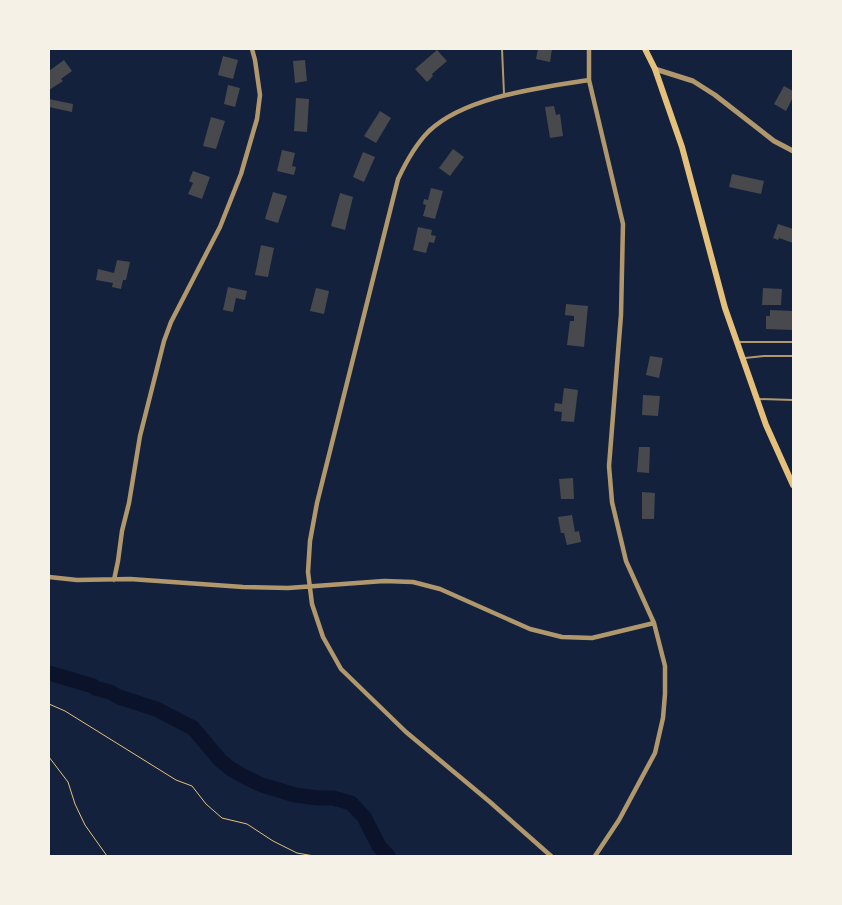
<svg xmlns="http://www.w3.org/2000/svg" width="842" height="905" viewBox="0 0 842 905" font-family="Overpass,sans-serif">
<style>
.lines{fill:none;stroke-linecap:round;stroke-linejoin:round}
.river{stroke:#0b132b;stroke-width:15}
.building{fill:#48494c}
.path{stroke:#e5c07b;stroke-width:1}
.service{stroke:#b1986c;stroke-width:2}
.minor{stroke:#b1986c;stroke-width:4.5}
.tertiary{stroke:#b1986c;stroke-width:5}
.primary{stroke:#e5c07b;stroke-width:6}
</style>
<rect width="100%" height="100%" fill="#14213d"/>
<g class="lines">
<path class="river" d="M49,673l44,13 2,2 15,4 9,5 37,12 37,19 27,32 11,9 14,8 17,8 33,10 22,3h16l18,5 13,14 15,29 9,10"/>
</g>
<path class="building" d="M538,49h14l-2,13 -14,-3z
M437,50l10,11 -15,13 1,2 -6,6 -12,-13z
M223,56l15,4 -5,19 -15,-4z
M64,60l8,11 -11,8 2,2 -14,9v-19z
M305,60l2,21 -12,2 -2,-22z
M228,85l12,3 -5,19 -11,-3z
M784,86l9,5v6l-7,14 -12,-7z
M296,98l13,1 -2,33 -13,-1z
M49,99l24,5 -1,8 -23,-5z
M554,106l2,9 4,-1 3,22 -13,2 -5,-31z
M380,111l11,7 -15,25 -12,-7z
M211,117l14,4 -9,28 -13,-3z
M453,149l11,8 -14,19 -11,-8z
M282,150l13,3 -3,13 4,1 -2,8 -17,-4z
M363,152l12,5 -11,25 -11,-5z
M193,171l17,6 -8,22 -14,-5 5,-11 -4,-2z
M732,174l32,7 -3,13 -32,-7z
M431,188l12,3 -8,28 -12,-3 3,-11 -3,-1 1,-5 4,1z
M273,192l14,4 -9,27 -13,-4z
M340,193l13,4 -8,33 -14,-4z
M778,224l15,5v14l-14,-5 -1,2 -5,-2z
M418,227l14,3 -1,5 5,1 -2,7 -5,-1 -3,11 -13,-3z
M261,245l13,3 -6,29 -13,-2z
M117,260l13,2 -4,18h-3l-2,9 -9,-2 1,-4 -17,-3 2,-11 16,4z
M228,287l19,4 -2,9 -9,-2 -3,14 -10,-2z
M316,288l13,3 -5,23 -14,-3z
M763,288l19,1 -1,16h-19z
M566,304l22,2 -4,41 -17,-2 3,-24h4v-5l-9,-1z
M770,310l23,1v19l-27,-1v-13h4z
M650,356l13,2 -4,20 -13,-3z
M564,388l14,2 -4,32 -13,-1 1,-9 -8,-1 1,-8 7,1z
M643,395l17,1 -2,20 -16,-1z
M639,447h11l-1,26 -12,-1z
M573,478l1,21h-13l-2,-20z
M642,492l13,1 -1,26h-12z
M572,515l3,17 4,-1 2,11 -14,3 -3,-12h-3l-3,-16z"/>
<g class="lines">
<path class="path" d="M49,704l16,7 111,69 16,6 14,18 16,14 25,6 26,17 24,12 17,3
M49,757l19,25 7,22 10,21 22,31"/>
<path class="service" d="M502,49l2,45
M738,342h55
M745,358l19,-2h29
M758,399l35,1"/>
<path class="minor" d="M589,49v31l34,144 -2,91 -12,151 3,36 14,59 28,62 11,43v28l-2,24 -8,35 -36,67 -24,36
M49,577l28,3 53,-1 113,8 45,1 96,-7 29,1 27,7 90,40 32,8 30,1 62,-15
M114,580l4,-19 4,-30 7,-28 11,-67 24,-95 7,-19 49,-95 21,-53 16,-55 3,-24 -5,-35 -3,-11
M551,856l-61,-54 -84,-70 -65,-63 -18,-32 -11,-33 -4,-32 2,-31 7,-38 81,-324c8,-17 17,-34 31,-48 37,-35 111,-43 160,-51"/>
<path class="tertiary" d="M655,69l38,12 22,14 59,46 19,10"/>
<path class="primary" d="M645,49l10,20 27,78 43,161 41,117 27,60"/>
</g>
<rect width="842" height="905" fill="none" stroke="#f6f1e7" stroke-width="100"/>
</svg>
